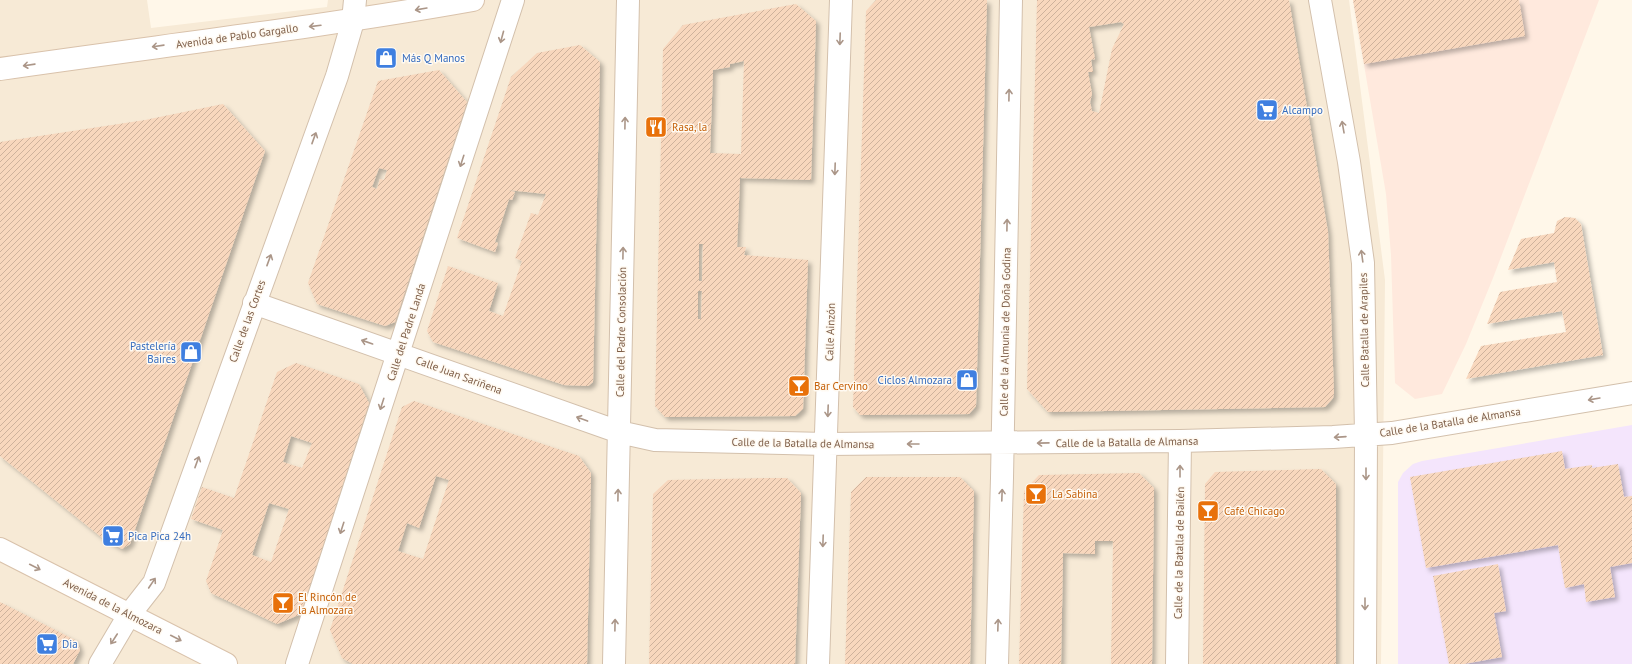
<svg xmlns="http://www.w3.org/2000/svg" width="1632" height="664" viewBox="0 0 1632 664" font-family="'PT Sans',sans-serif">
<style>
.residential{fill:#f7ead6}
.commercial{fill:#ffe9dd}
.education{fill:#f4e5fc}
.building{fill:url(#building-hatch);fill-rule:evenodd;filter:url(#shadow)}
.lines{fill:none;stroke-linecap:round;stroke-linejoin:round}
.street-casing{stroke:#d3c0ac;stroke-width:24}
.secondary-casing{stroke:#d9c2ab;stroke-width:24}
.street{stroke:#fff;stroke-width:22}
.secondary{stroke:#fff;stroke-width:22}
.oneway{stroke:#ab9688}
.labels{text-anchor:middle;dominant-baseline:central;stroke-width:3;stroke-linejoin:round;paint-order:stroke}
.street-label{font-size:11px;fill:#7e5e48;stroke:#fffaf2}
.shop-label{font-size:11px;fill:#366cbe;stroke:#fffaf2;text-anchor:start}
.food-label{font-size:11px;fill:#c56008;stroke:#fffaf2;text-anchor:start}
</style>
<defs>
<pattern id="building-hatch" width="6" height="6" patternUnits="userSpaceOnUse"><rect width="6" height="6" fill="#f8d7bd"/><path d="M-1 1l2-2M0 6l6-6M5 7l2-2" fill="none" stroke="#ceb29c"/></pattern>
<filter id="shadow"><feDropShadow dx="3.5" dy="3.5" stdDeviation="2" flood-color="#0004"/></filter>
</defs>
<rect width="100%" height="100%" fill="#fff7e9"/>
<path class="residential" d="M0,0h147l4,28 176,-21 1,-7h1021l36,280 -4,384h-1381z"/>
<path class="commercial" d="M1353,0h246l-106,278 -27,66 -24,50 -27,5 -20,-16 -4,-128 -5,-61z"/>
<path class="education" d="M1632,425v239h-234v-182l5,-9 10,-9 9,-3z"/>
<path class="building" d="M876,0h111l-11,406 -7,8 -109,1 -7,-8 13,-396z
M1037,0h252l39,232 6,161 -1,5 -8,9 -277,5 -21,-23zM1121,22l3,2 -12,25 -13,64 -7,-2 -2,-9 2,-8 -4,-22h5l-2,-12 4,-1 -6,-32z
M1353,0h166l6,36 -161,28z
M796,4l20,17 -5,159 -71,-2 -3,69h9l-2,8 64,5 -5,149 -8,7 -130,1 -10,-11 8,-357 20,-24zM744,61l-3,93 -31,-1 3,-83 17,-3v-3zM699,244h4l-1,37h-3zM698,291h4l-1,28h-3z
M580,45l20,17 -7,320 -5,4 -24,-1 -131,-43 -6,-11 21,-65 50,17 -9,28 14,5 19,-55 -7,-3 16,-45 7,2 8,-21 -38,-4 7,2 -3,8 -3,-1 -14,43 3,1 -3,9 -38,-14 54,-161 26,-24z
M439,70l28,32 -72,220 -10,4 -68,-22 -9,-21 70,-202zM379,168l8,2 -3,10 -4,-1 -3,10 -5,-2z
M223,104l42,47 -135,393 -8,5 -17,-9 -105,-84v-314l145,-22z
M1565,217l10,1 6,6 22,131 -137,24 15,-33 85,-14 -4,-21 -75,13 13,-32 57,-10 -3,-20 -46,8 13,-31 33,-6 3,-12z
M296,363l63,21 10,19 -68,211 -24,10 -66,-31 -5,-12 17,-51 -32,-11 11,-32 32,11 43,-126zM291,436l21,7 -10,25 -19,-6zM269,503l20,6 -18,53 -19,-7z
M414,401l165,55 12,17 -4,191h-234l-11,-6 -12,-28 72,-223zM436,476l13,4 -26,79 -25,-8 9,-28 12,5z
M1562,451l3,18 27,-4v3l26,-4 6,33 8,-1v67l-22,4 5,30 -29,5 -2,-18 -19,4 -7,-43 -132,23 -16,-91z
M1321,469l15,15v180h-133l2,-180 10,-12z
M1139,473l15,15 -2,176h-41l2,-123h-18v13l-32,-1 -2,111h-42l5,-173 15,-16z
M866,477h94l14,14 -4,173h-125l6,-172z
M769,478h18l14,15 -6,171h-146l4,-170 15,-14z
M1498,564l8,47 -12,2 8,44 -38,7h-15l-16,-88z
M0,602l77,39 3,9 -7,14h-73z"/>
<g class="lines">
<g class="street-casing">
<path id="street" d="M1320,0l29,162 14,101 3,172 -1,229
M254,303l365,129 36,8 171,4 354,-3 153,-4 59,-4 240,-40
M100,664l29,-49 25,-32 183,-507 16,-55 2,-21
M297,664l216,-664
M614,664l14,-664
M818,664l23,-664
M997,664l5,-186 9,-478
M1177,664l3,-223"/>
</g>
<g class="secondary-casing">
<path id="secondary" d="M0,69c158,-23 316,-41 473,-69
M0,549l226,115"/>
</g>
<use href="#street" class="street"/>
<use href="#secondary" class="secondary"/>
</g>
<defs><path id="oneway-shaft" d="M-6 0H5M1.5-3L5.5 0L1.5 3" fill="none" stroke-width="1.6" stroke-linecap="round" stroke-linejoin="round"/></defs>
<g class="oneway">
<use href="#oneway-shaft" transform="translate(421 9) rotate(170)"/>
<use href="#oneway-shaft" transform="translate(315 26) rotate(173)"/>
<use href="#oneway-shaft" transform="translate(502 37) rotate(105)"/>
<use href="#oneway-shaft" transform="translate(840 39) rotate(92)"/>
<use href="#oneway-shaft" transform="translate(158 46) rotate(172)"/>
<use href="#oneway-shaft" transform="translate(29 65) rotate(172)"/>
<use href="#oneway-shaft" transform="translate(1009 95) rotate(-89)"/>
<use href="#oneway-shaft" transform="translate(625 123) rotate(-89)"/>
<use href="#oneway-shaft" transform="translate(1343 127) rotate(-100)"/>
<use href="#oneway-shaft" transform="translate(314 138) rotate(-70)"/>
<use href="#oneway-shaft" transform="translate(462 161) rotate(108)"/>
<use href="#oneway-shaft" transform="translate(835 169) rotate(92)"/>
<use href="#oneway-shaft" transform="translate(1007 225) rotate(-89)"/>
<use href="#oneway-shaft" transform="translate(623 253) rotate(-89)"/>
<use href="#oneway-shaft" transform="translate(1362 256) rotate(-98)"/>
<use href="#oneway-shaft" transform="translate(269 260) rotate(-70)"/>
<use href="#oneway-shaft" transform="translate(367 342) rotate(-161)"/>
<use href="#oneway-shaft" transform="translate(1594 399) rotate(170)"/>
<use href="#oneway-shaft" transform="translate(382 404) rotate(108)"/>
<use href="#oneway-shaft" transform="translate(828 411) rotate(92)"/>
<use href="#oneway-shaft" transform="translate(582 419) rotate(-160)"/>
<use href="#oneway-shaft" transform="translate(1340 437) rotate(176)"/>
<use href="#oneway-shaft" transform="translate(1043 443) rotate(179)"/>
<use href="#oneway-shaft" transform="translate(913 444) rotate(180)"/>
<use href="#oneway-shaft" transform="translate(197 462) rotate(-70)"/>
<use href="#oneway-shaft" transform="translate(1180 471) rotate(-90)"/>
<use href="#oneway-shaft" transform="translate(1366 474) rotate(90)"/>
<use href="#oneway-shaft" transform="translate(618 495) rotate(-89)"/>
<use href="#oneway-shaft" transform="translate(1002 495) rotate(-88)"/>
<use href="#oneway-shaft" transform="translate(342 528) rotate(108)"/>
<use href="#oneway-shaft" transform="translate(823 541) rotate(92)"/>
<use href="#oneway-shaft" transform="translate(35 567) rotate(27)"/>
<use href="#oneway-shaft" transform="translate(152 583) rotate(-56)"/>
<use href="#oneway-shaft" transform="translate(1365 604) rotate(90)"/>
<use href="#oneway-shaft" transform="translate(615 625) rotate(-89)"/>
<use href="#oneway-shaft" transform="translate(998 625) rotate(-88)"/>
<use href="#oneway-shaft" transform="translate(176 638) rotate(27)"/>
<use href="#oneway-shaft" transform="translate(114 639) rotate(123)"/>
</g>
<defs>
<g id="shop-square" transform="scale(1.15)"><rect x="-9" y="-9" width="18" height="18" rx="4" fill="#3f7fe0" stroke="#fffaf2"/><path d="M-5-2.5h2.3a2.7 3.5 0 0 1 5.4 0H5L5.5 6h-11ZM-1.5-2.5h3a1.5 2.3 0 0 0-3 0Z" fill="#fff"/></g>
<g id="supermarket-square" transform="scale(1.15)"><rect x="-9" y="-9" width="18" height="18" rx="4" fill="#3f7fe0" stroke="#fffaf2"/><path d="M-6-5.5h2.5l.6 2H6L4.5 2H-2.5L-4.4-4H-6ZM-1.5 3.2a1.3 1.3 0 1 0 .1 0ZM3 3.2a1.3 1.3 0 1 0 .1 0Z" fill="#fff"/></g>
<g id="restaurant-square" transform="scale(1.15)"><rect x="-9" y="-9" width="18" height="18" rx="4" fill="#e8710a" stroke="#fffaf2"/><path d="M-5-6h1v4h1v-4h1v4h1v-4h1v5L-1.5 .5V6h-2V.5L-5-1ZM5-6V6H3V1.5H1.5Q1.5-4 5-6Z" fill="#fff"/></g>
<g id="bar-square" transform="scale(1.15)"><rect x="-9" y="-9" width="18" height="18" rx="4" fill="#e8710a" stroke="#fffaf2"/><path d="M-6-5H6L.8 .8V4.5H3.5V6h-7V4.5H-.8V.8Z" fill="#fff"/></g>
</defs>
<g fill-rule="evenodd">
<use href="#shop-square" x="386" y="58"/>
<use href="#supermarket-square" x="1267" y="110"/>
<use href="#restaurant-square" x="656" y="127"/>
<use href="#shop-square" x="191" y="352"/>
<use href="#shop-square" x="967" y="380"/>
<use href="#bar-square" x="799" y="386"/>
<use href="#bar-square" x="1036" y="494"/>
<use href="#bar-square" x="1208" y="511"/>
<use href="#supermarket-square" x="113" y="536"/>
<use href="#bar-square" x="283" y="603"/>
<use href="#supermarket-square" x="47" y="644"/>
</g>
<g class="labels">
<g class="street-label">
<text transform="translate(237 36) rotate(-8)">Avenida de Pablo Gargallo</text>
<text transform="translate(247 321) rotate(-70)">Calle de las Cortes</text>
<text transform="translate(1364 330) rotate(-91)">Calle Batalla de Arapiles</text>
<text transform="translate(406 332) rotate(-72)">Calle del Padre Landa</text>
<text transform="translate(621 332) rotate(-89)">Calle del Padre Consolación</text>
<text transform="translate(830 332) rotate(-88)">Calle Ainzón</text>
<text transform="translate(1005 332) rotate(-89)">Calle de la Almunia de Doña Godina</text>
<text transform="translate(459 375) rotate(20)">Calle Juan Sariñena</text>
<text transform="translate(1450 422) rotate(-9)">Calle de la Batalla de Almansa</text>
<text transform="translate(1127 442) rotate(-1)">Calle de la Batalla de Almansa</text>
<text transform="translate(803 443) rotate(1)">Calle de la Batalla de Almansa</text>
<text transform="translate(1179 553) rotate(-89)">Calle de la Batalla de Bailén</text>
<text transform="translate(113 606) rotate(27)">Avenida de la Almozara</text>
</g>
<g class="shop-label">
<text x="402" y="58">Más Q Manos</text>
<text x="1282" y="110">Alcampo</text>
<text x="176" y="346" text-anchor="end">Pastelería<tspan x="176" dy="13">Baires</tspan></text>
<text x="952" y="380" text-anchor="end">Ciclos Almozara</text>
<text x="128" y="536">Pica Pica 24h</text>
<text x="62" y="644">Dia</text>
</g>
<g class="food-label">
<text x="672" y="127">Rasa, la</text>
<text x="814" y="386">Bar Cervino</text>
<text x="1052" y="494">La Sabina</text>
<text x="1224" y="511">Café Chicago</text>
<text x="298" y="597">El Rincón de<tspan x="298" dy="13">la Almozara</tspan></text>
</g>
</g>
</svg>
